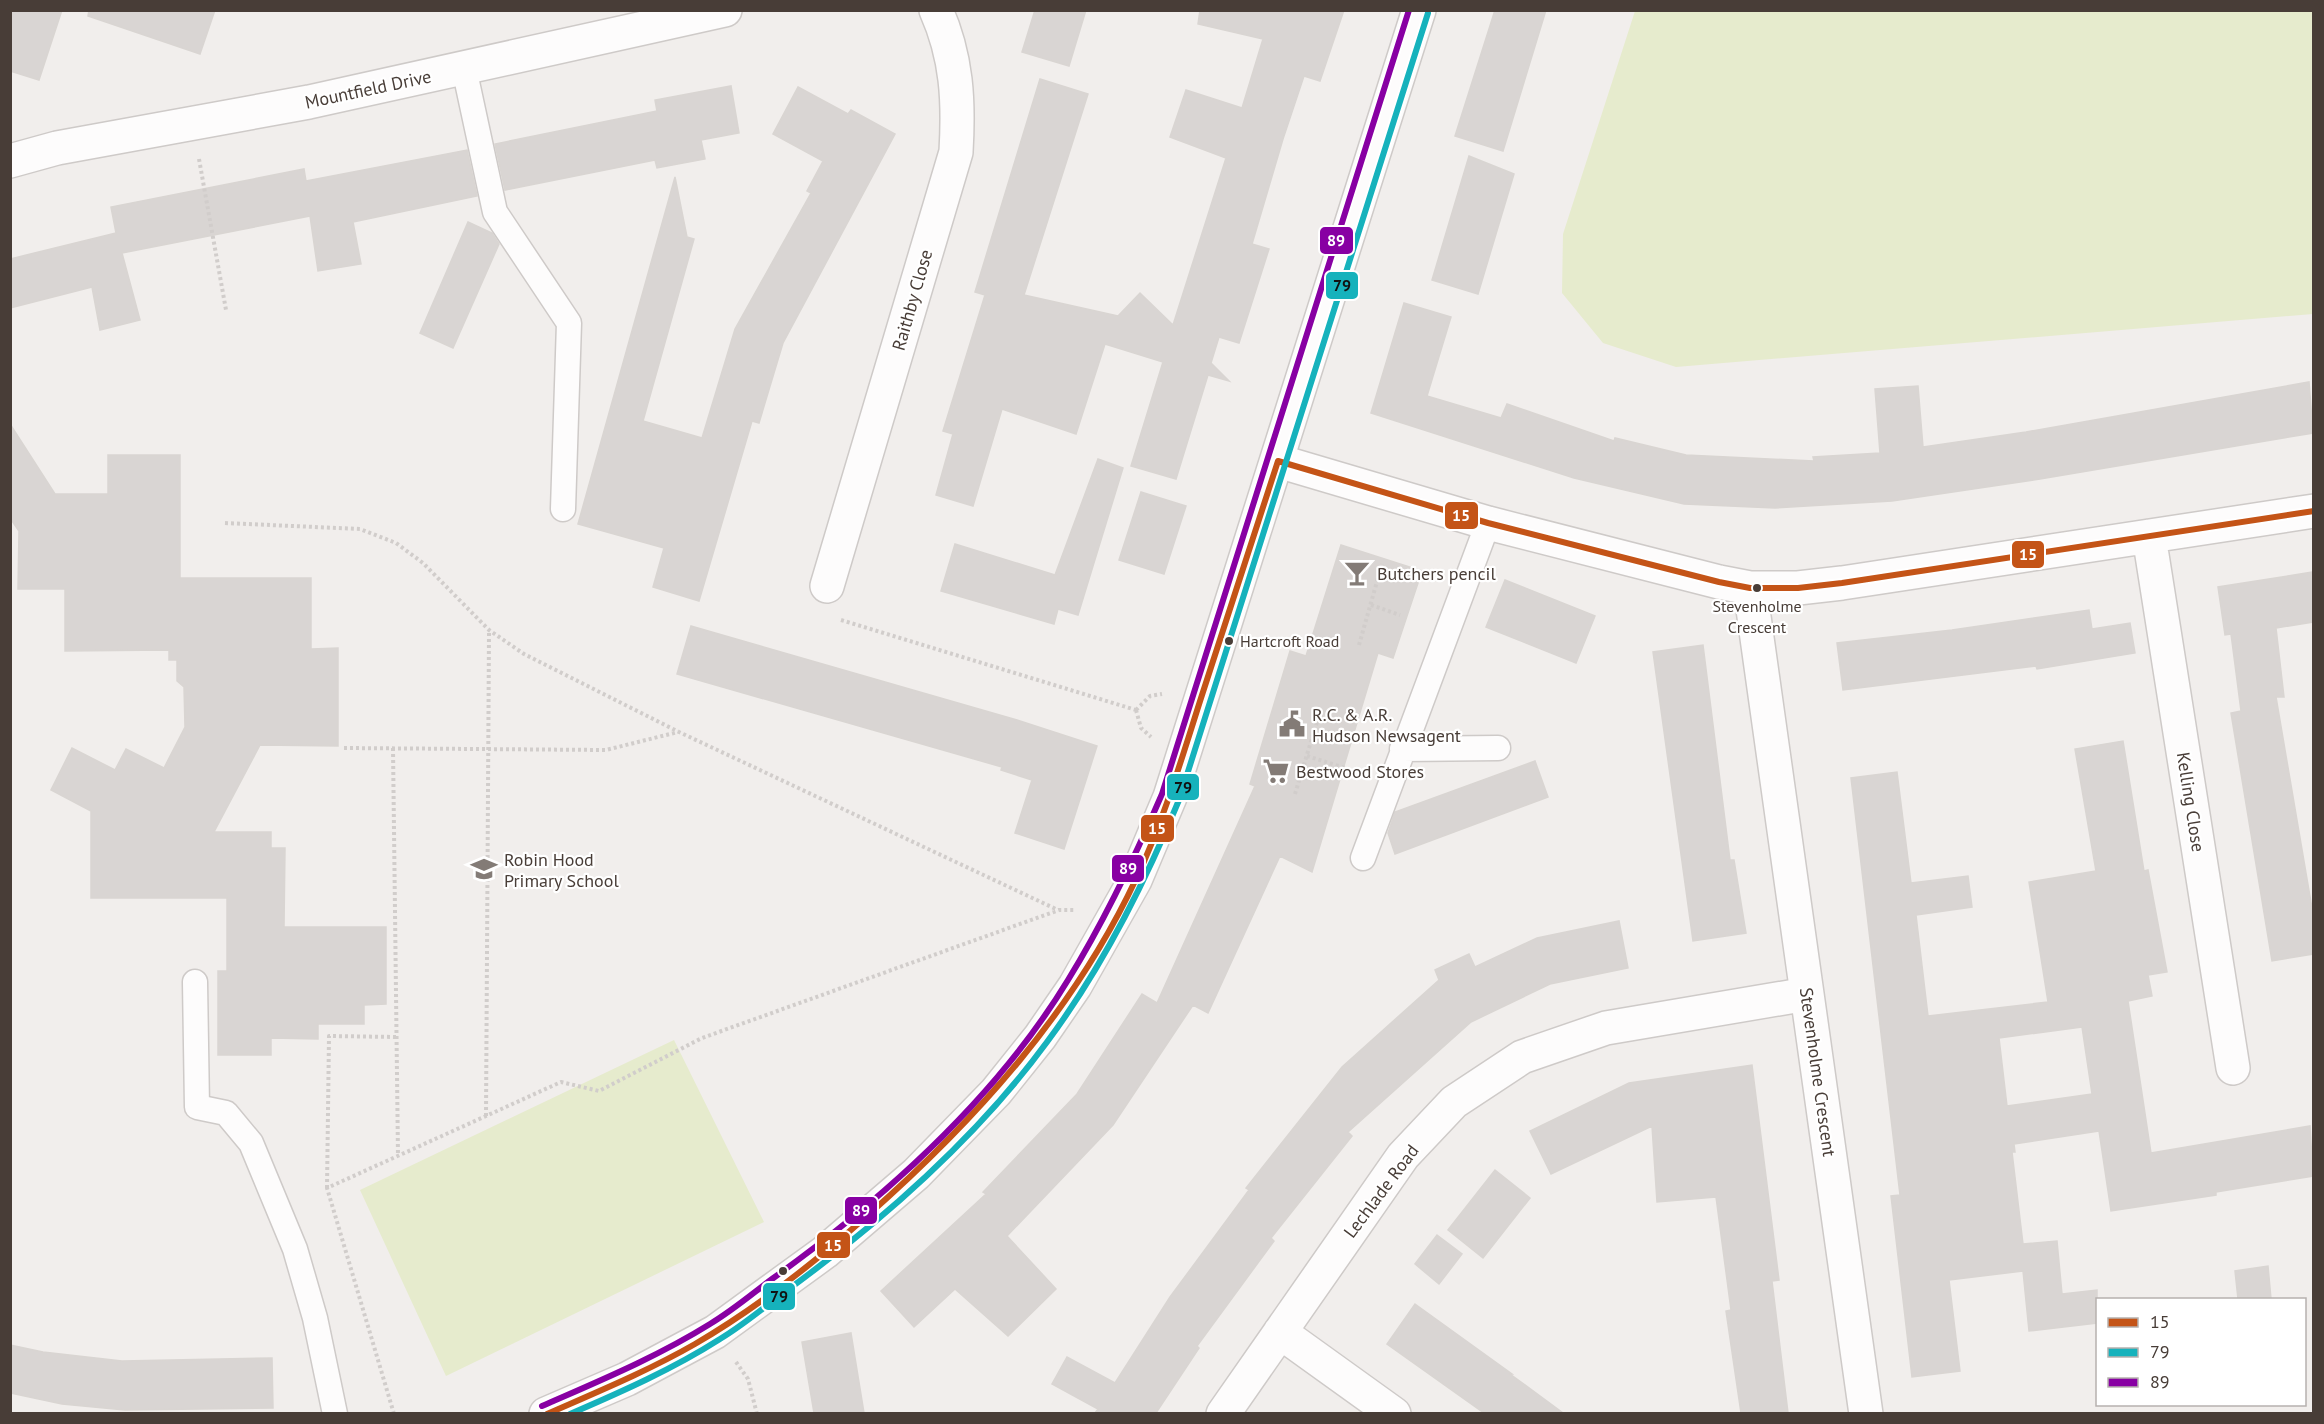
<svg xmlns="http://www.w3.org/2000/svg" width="2324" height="1424" viewBox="0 0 2324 1424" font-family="'PT Sans',sans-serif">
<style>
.green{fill:#e6ebcd}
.building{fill:#d9d5d3;stroke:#d9d5d2;stroke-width:1.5;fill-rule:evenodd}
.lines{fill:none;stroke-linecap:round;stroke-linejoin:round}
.service-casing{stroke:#cecac8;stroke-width:27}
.minor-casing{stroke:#cecac8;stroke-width:36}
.tertiary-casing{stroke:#cecac8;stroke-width:36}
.path{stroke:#d1cdcb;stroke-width:4;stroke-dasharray:3 3;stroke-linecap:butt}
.service{stroke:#fdfcfc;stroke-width:24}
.minor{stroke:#fdfcfc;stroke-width:33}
.tertiary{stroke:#fdfcfc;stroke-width:33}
.bus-1-casing{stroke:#fff;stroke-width:10}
.bus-2-casing{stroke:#fff;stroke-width:10}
.bus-3-casing{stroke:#fff;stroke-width:10}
.bus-1{stroke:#c45417;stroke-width:6}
.bus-2{stroke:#16b2bc;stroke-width:6}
.bus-3{stroke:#8800a3;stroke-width:6}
.bus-dot{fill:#483d37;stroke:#fff;stroke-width:2}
.labels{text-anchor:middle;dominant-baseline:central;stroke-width:4.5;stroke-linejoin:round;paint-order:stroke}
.bus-label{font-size:16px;fill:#483d37;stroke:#fff}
.street-label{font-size:18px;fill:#483d37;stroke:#fff}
.poi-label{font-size:18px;fill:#483d37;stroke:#fff;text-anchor:start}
.line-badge{stroke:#fff;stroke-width:2}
.badge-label{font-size:16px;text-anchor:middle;font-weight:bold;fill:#fff}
.pale-badge-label{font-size:16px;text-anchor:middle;font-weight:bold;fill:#111}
</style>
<rect width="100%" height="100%" fill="#f1eeec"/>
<path class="green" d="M1635,11h678v303l-637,53 -73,-24 -41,-50 1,-59z
M674,1040l90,182 -318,154 -86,-186z"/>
<path class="building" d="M10,10h52l-23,70 -29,-9z
M89,10h126l-15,44 -112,-38z
M1035,10h51l-17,56 -47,-14z
M1200,10h144l-24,71 -16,-5 -21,63 -31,105 17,5 -30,94 -20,-6 -8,26 18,18 -21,-6 -32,104 -45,-13 32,-104 -58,-18 -29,90 -74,-25 -29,97 -37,-11 17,-61 -10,-3 42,-136 -10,-3 65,-213 48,15 -64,201 94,21 22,-23 33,32 53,-167 -56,-21 16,-47 56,18 21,-69 -65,-15z
M1495,10h51l-43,141 -48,-15z
M731,86l8,47 -38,7 4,19 -48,9 -2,-8 -150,30 -10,-46 162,-33 -2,-11z
M798,87l50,27 3,-4 44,24 -112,209 -24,80 -7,-2 -53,180 -46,-14 11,-39 -86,-24 97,-347 12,60 7,2 -51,182 59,17 33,-109 76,-136 -4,-2 16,-30 -50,-27z
M467,150l10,46 -124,26 8,42 -43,7 -8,-55 -188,37 18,67 -40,10 -8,-43 -82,21v-49l106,-26 -5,-26 193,-38 2,12z
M1469,156l45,18 -36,120 -46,-14z
M468,222l24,11 7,11 -46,104 -33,-15z
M1404,303l47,14 -24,79 74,22 6,-14 107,37 1,-3 71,17 128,6 -1,-4 67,-4 -5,-64 43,-3 5,61 103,-15 283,-50 4,51 -273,46 -148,22 -117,7 -91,-4 -110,-26 -203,-65z
M10,424l45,70h53v-39h72v123h131v71l27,-1v98l-78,-1 -46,87h57v16h14l-1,79h102v77l-22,1v19h-46v15l-47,-1v17h-53v-84h9v-73h-136v-87l-40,-21 21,-42 43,22 11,-21 38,19 21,-41 -1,-40 -7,-6v-21h-8v-10l-104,1v-62h-47l1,-58 -9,-13z
M1098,459l25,9 -45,147 -20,-6 -4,15 -113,-33 14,-47 100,31z
M1141,492l45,14 -22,68 -45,-14z
M1341,545l81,26 -29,87 -15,-5 -66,219 -32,-16 -72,157 -15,-8 -80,120 -106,111 49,53 -48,47 -53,-47 -41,38 -33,-36 105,-97 -3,-2 94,-98 65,-100 15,9 98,-217 -5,-2 40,-133 16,5z
M2313,572v50l-37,6 8,69h-8l37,217v40l-41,7 -41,-248 10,-2 -10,-77 -6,1 -7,-48z
M1505,580l90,36 -19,47 -90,-36z
M2089,610l3,19 38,-6 5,30 -98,16 -1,-3 -193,24 -6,-47 115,-13z
M691,626l326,94 80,26 -33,103 -49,-16 17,-53 -31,-10 1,-3 -325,-93z
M1703,645l27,215h4l12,73 -53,8 -40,-289z
M2123,741l21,130 4,-1 19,102 -19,3 4,21 -24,5 23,152 159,-27 3,50 -97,16v3l-105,16 -12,-80 -85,13 1,8h-3l11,92 34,-3 5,53 35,-4v33l-68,8 -6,-60 -74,9 11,91 -48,6 -21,-181 9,-1 -49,-417 46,-6 14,111 57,-7 4,31 -56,8 12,101 120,-14 -19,-120 67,-11 -21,-122zM2082,1027l10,67 -85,12 -8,-68z
M1535,761l13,36 -153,57 -7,-21 7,-21z
M1619,921l9,47 -78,16 -79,38 -123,110 4,4 -81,102 3,3 -77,105 2,2 -43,65h-61l3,-4 -46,-25 15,-27 48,26 55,-86 79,-107 -3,-2 96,-121 97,-87 -4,-10 34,-16 6,13 62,-29z
M1752,1065l27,215 -7,1 16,132h-47l-15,-102 5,-1 -15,-113 -59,5 -5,-76 -101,48 -21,-43 99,-48z
M1495,1170l35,28 -47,60 -35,-28z
M1437,1235l25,19 -23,30 -24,-20z
M2268,1266l3,33h-33l-3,-28z
M1415,1304l97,70h-2l53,39h-79l-97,-69z
M851,1333l13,80h-50l-12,-71z
M10,1345l33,7 79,9 150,-3 1,50 -148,2 -63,-6 -52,-11z"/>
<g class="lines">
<g class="service-casing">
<path id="service" d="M464,68l31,144 74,111 -6,186
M1402,749l96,-1
M1363,858l125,-335
M195,982l2,125 29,6 25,30 44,106 20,69 20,96"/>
</g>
<g class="minor-casing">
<path id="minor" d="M10,161l47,-13 252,-46 416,-92
M1278,461l210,62 231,59 31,6h48l44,-5 472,-72
M2149,536l84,532
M827,586l129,-434c3,-51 1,-95 -20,-142
M1750,588l116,826
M1280,1332l114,82
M1223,1414l180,-258 51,-54 68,-45 84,-29 201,-34"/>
</g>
<g class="tertiary-casing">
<path id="tertiary" d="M546,1414l81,-35 88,-47 110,-80 91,-78 80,-82 44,-55 35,-51 60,-106 35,-83 249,-787"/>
</g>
<path class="path" d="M199,159l27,151
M225,523l135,6 36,14 27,20 66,67 35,24 155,78 379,178
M1371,605l29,10
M841,620l295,90
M1359,645l23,-81
M1136,710l14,-14 12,-2
M1136,710l5,18 10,9
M344,748l262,2 72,-18
M393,748l5,408
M1307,756l38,12
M1295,794l25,-82
M486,1116l3,-485
M327,1188l2,-152 68,1
M736,1362l12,17 9,35
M394,1414l-67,-226 234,-106 38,9 103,-53 357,-128h17"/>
<use href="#service" class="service"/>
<use href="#minor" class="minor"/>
<use href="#tertiary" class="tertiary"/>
<g class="bus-1-casing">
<path id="bus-1" d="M547,1414c50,-22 101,-43 148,-70 62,-36 119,-81 172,-128 109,-96 207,-205 269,-337 28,-59 46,-122 66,-184 25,-78 51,-156 76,-234l210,62 231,59 31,6h48l44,-5 472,-72"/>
</g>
<g class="bus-2-casing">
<path id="bus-2" d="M570,1414c51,-22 103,-45 150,-75 22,-13 42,-30 62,-45 98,-71 193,-154 265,-252 55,-74 97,-157 132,-242l249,-787"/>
</g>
<g class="bus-3-casing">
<path id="bus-3" d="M542,1406c57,-25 115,-49 168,-82 22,-13 42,-30 62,-45 113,-81 223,-179 296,-299 37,-60 66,-121 94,-186l247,-784"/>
</g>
<use href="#bus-1" class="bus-1"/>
<use href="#bus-2" class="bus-2"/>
<use href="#bus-3" class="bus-3"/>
</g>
<defs>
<g id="bar-bare" transform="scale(2.07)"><path d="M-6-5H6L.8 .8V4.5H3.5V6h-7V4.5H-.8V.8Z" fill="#837b76" stroke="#fff" stroke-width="2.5" paint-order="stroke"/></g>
<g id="civic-bare" transform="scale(2.07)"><path d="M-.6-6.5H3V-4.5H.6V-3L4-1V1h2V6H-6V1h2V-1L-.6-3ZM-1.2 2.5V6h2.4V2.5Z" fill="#837b76" stroke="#fff" stroke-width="2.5" paint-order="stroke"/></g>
<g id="supermarket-bare" transform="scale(2.07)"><path d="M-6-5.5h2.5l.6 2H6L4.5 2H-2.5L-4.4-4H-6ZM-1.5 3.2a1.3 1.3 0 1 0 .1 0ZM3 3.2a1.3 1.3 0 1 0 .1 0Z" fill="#837b76" stroke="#fff" stroke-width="2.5" paint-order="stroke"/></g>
<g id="school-bare" transform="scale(2.07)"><path d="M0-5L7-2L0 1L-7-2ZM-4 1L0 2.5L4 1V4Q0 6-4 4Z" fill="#837b76" stroke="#fff" stroke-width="2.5" paint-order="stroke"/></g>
</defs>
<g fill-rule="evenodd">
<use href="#bar-bare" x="1357" y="573"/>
<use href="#civic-bare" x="1292" y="724"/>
<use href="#supermarket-bare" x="1276" y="771"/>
<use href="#school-bare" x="484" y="869"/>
</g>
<g class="bus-dot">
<circle cx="1757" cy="588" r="5"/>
<circle cx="1229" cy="641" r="5"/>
<circle cx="783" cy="1271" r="5"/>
</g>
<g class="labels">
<g class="bus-label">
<text x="1757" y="606">Stevenholme<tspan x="1757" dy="21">Crescent</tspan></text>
<text x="1240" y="641" text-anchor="start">Hartcroft Road</text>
</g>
<g class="street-label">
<text transform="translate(368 89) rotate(-12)">Mountfield Drive</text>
<text transform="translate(912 300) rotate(-74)">Raithby Close</text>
<text transform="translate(2191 802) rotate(81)">Kelling Close</text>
<text transform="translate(1818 1072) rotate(82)">Stevenholme Crescent</text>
<text transform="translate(1381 1191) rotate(-53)">Lechlade Road</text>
</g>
<g class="poi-label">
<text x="1377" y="573">Butchers pencil</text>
<text x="1312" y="714">R.C. &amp; A.R.<tspan x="1312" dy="21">Hudson Newsagent</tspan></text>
<text x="1296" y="771">Bestwood Stores</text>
<text x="504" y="859">Robin Hood<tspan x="504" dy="21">Primary School</tspan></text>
</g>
</g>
<g class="line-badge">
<rect x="1319" y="226" width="35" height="29" rx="6" fill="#8800a3"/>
<rect x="1325" y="271" width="34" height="29" rx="6" fill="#16b2bc"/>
<rect x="1444" y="501" width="35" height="29" rx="6" fill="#c45417"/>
<rect x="2011" y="540" width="34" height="29" rx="6" fill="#c45417"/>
<rect x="1166" y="773" width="34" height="28" rx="6" fill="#16b2bc"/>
<rect x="1140" y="814" width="35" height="29" rx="6" fill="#c45417"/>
<rect x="1111" y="854" width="34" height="29" rx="6" fill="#8800a3"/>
<rect x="844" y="1196" width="34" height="29" rx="6" fill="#8800a3"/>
<rect x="816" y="1231" width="35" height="28" rx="6" fill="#c45417"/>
<rect x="762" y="1282" width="34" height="29" rx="6" fill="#16b2bc"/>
</g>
<g class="badge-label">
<text x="1336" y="246">89</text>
<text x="1461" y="521">15</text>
<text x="2028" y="560">15</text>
<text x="1157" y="834">15</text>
<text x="1128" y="874">89</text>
<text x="861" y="1216">89</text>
<text x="833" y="1251">15</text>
</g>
<g class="pale-badge-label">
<text x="1342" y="291">79</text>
<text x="1183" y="793">79</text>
<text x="779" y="1302">79</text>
</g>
<rect width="2324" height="1424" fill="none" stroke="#483d37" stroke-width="24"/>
<rect x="2096" y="1298" width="210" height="108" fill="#ffffff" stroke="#b6b1af" stroke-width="1.5"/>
<rect x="2108" y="1318" width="30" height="9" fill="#c45417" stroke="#b6b1af" stroke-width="1.5"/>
<text x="2150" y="1328" font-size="18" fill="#483d37">15</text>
<rect x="2108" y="1348" width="30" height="9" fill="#16b2bc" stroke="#b6b1af" stroke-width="1.5"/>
<text x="2150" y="1358" font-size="18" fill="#483d37">79</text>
<rect x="2108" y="1378" width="30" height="9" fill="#8800a3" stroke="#b6b1af" stroke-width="1.5"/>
<text x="2150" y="1388" font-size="18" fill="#483d37">89</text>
</svg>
